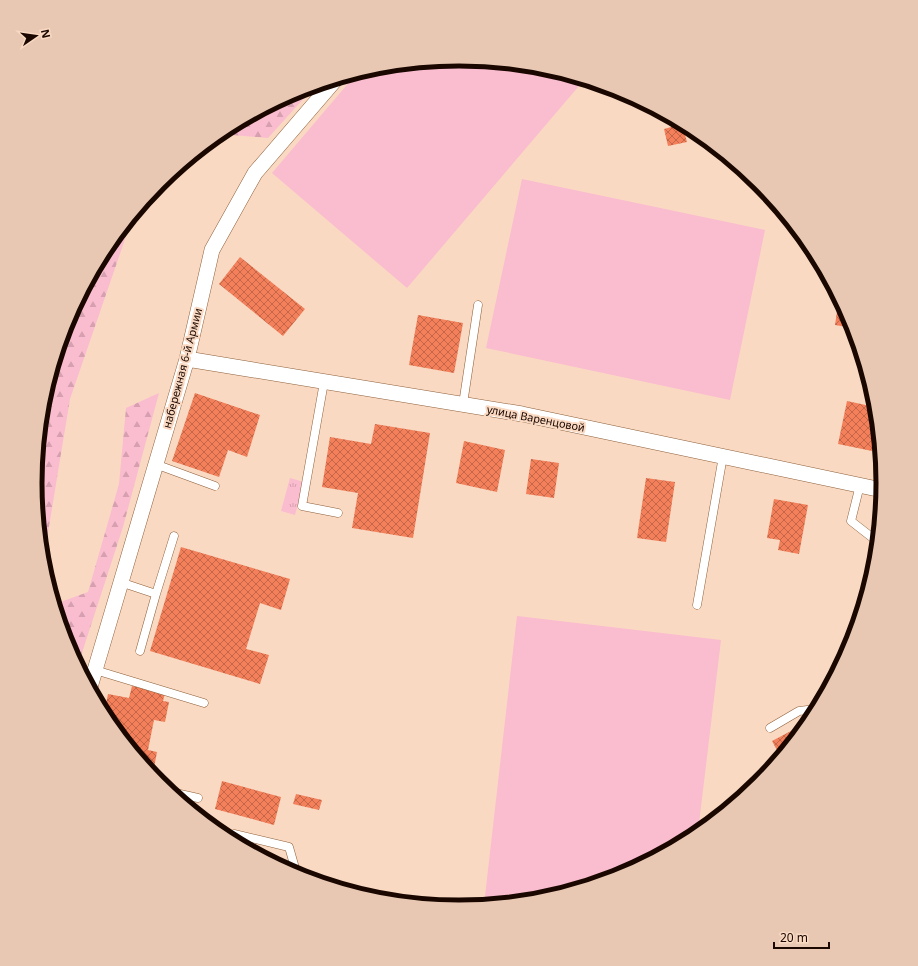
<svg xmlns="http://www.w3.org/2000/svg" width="918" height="966" viewBox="0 0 918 966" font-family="'Noto Sans',sans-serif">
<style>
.grass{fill:#fabccf}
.forest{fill:url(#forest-firs)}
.park{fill:url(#park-tufts)}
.building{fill:url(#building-cross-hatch)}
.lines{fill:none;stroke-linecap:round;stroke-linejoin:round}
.lane-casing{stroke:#8d5f39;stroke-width:9}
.street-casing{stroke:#8d5f39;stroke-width:16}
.lane{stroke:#fff;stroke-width:8}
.street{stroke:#fff;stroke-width:15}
.labels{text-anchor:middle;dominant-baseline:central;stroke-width:4;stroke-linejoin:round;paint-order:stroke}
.street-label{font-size:11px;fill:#1a0800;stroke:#fad9c2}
.rim{fill:none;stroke:#1a0800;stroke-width:5}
</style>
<defs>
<pattern id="forest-firs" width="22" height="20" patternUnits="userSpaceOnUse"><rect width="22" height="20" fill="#fabccf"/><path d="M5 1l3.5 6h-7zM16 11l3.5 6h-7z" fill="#d6a0b0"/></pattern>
<pattern id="park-tufts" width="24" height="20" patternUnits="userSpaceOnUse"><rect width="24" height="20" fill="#fabccf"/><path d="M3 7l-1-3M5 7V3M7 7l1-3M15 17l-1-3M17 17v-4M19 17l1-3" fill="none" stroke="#d6a0b0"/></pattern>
<pattern id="building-cross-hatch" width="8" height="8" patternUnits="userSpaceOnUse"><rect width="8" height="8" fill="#f3805a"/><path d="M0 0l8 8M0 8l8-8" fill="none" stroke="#c46748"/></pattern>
</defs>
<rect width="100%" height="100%" fill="#fad9c2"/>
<path class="grass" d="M459,59l83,8 42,13 -177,208 -135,-115 85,-100 20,-6z
M522,179l243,51 -35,170 -244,-52z
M517,616l204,24 -23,192 -77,43 -80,24 -57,6z"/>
<path class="forest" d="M315,86l-47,52 -48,-4 77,-43z
M133,216l-63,183 -27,164 -8,-80 8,-83 24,-79 40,-74z
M159,393l-36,134 -45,138 -11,-20 -12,-41 33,-12 31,-108 7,-76z"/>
<path class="park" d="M290,478l14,4 -9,33 -14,-4z"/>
<path class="building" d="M682,124l5,18 -19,4 -4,-17z
M240,257l65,52 -22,27 -64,-52z
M839,298l12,23 2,7 -18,-3z
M418,315l45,8 -9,50 -45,-8z
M195,393l65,22 -13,42 -19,-7 -9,27 -47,-16z
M847,401l28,6 2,18 -5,26 -34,-7z
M375,424l55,9 -17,105 -61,-10 6,-35 -36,-6 8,-50 41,7z
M464,441l41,9 -8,42 -41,-9z
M531,459l28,4 -5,35 -28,-4z
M646,478l29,4 -9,60 -29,-4z
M774,499l34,6 -9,49 -21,-4 2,-10 -13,-2z
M181,547l109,32 -9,31 -21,-7 -14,46 23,6 -9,29 -110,-33z
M132,686l33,7 -2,8 6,1 -4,20 -11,-2 -6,30 9,2 -4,21h-2l-47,-59 4,-20 21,4z
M806,723l1,1 -27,32 -8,-15z
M222,781l59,16 -7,28 -59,-16z
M296,794l26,6 -3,10 -26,-6z"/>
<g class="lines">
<g class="lane-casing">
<path id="lane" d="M855,340h2
M324,382l-22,124 36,7
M463,404l15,-99
M155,464l60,22
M860,485l-9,36 23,18
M120,582l36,12 18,-58
M697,605l26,-149
M140,651l16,-57
M95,670l109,33
M770,728l29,-17 17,-2
M171,792l27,6
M234,834l55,13 8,28"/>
</g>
<g class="street-casing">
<path id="street" d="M187,359l335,55 360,76
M90,687l97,-328 25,-109 43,-77 80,-93"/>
</g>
<use href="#lane" class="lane"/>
<use href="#street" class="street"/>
</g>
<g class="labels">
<g class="street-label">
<text transform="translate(182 368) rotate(-75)">набережная 6-й Армии</text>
<text transform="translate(536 418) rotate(11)">улица Варенцовой</text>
</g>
</g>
<path d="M0 0H918V966H0ZM42 483a417 417 0 1 1 834 0a417 417 0 1 1-834 0Z" fill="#e8c8b2" fill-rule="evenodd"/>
<path class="rim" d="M42 483a417 417 0 1 1 834 0a417 417 0 1 1-834 0Z"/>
<g transform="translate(36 36) rotate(77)" stroke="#fad9c2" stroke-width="3" paint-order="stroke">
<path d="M0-3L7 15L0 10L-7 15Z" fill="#1a0800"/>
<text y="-6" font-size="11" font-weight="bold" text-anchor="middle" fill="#1a0800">N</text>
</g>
<path d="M774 942v6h55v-6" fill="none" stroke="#1a0800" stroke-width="2"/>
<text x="780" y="942" font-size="12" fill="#1a0800" stroke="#fad9c2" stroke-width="3" paint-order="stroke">20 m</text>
</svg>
